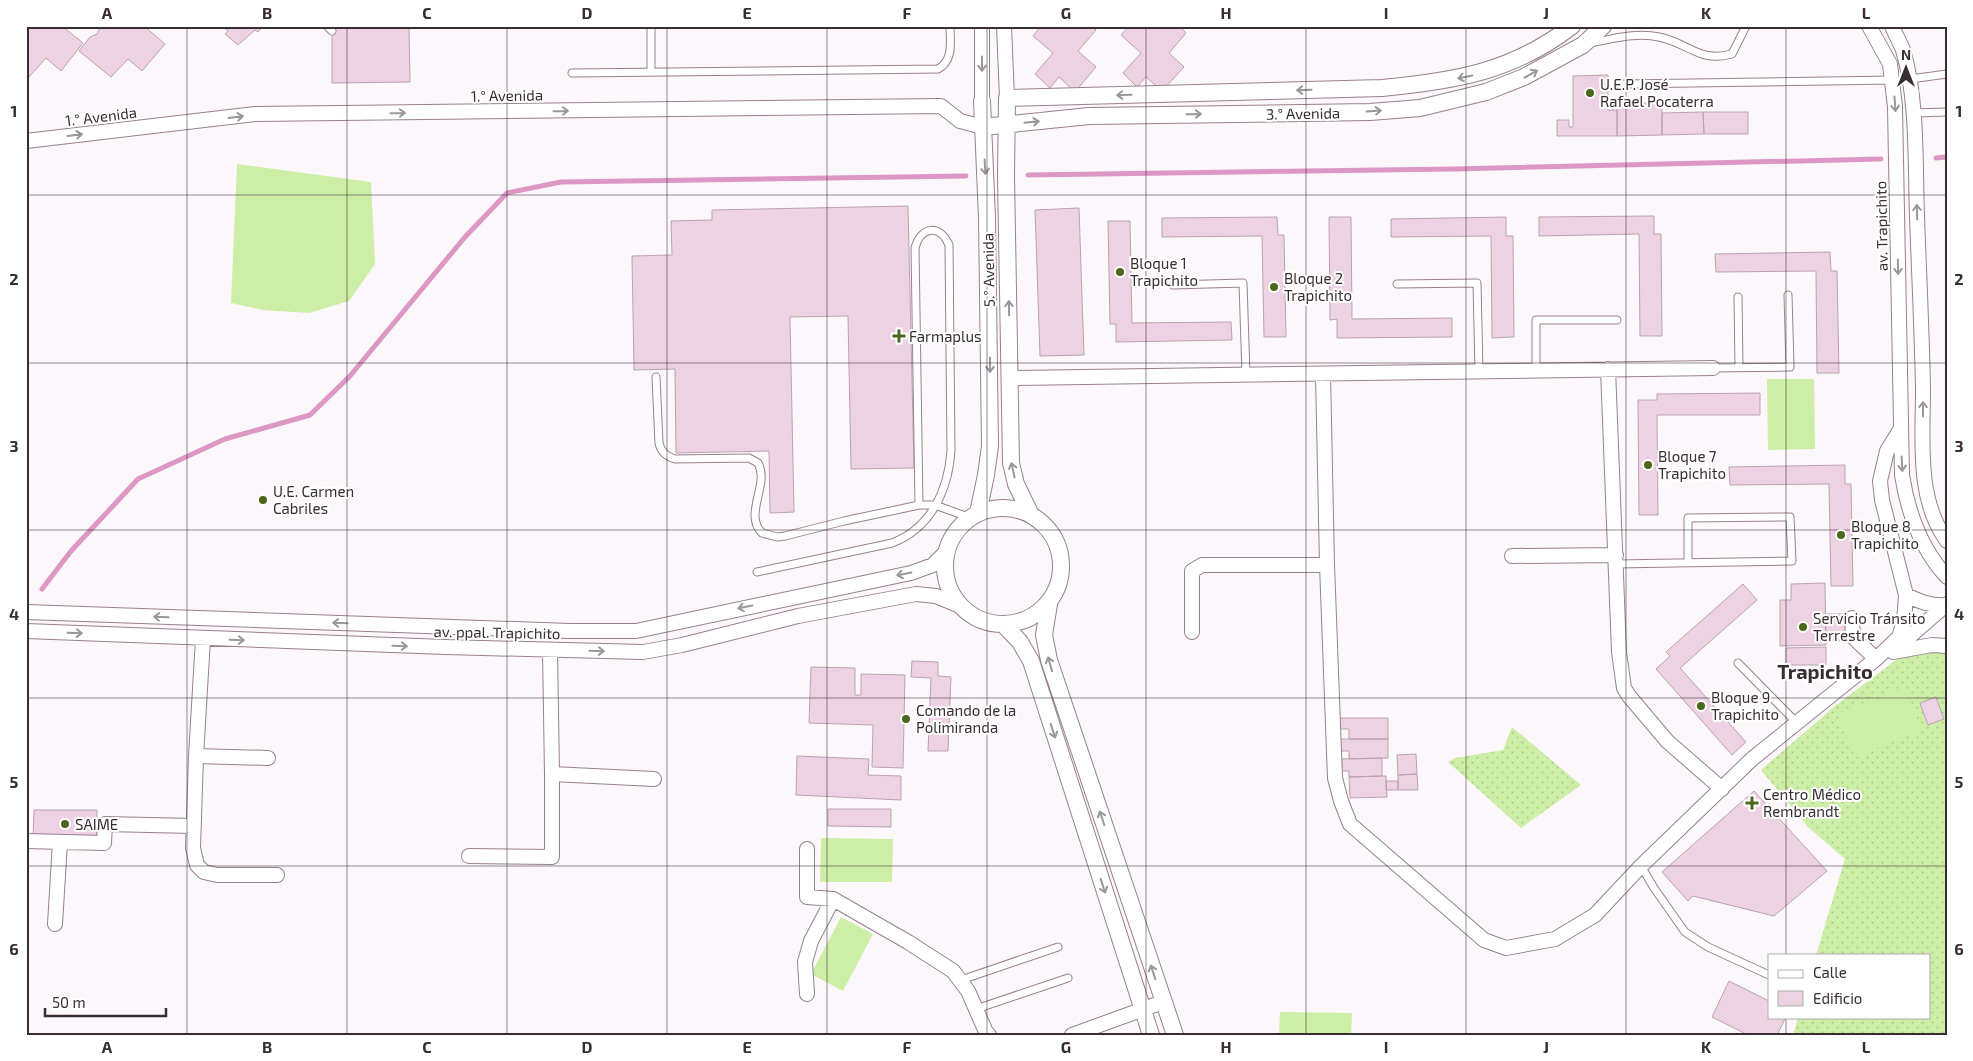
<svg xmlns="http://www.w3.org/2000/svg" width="1973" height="1061" viewBox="0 0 1973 1061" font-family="'Exo 2',sans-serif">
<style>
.grass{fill:url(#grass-dots)}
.garden{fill:#cdeea6}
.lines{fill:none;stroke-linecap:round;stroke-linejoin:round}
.stream{stroke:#dd97c5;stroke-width:5}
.building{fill:#ecd2e2;stroke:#baa2b1}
.service-casing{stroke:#97808e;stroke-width:9}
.minor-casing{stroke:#97808e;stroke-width:16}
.tertiary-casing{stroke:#97808e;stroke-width:18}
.service{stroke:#fff;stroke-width:7}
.minor{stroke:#fff;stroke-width:14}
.tertiary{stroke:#fff;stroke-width:16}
.oneway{stroke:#9b9699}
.grid{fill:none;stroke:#372d33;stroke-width:1;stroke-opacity:0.55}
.poi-dot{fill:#4a671b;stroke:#fff;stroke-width:2}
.labels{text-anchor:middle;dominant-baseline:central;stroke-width:4;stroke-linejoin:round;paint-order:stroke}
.poi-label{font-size:15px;fill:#372d33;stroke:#fff;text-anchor:start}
.street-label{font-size:15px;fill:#372d33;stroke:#fff}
.district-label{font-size:20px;font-weight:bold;fill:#372d33;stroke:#fff}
.neatline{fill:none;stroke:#372d33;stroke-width:2}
.grid-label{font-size:16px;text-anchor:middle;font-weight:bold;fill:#372d33}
</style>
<defs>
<pattern id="grass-dots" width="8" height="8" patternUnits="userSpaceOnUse" patternTransform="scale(1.25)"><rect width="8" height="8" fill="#cdeea6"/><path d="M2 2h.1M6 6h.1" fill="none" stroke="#b1cc8f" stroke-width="1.8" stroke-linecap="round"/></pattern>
</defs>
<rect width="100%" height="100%" fill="#fcf7fa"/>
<path class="grass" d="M1918,650l29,2v383h-154l5,-18h131v-62h-113l29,-96 -37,-32 -47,-57 74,-64 65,-49z
M1512,727l69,58 -60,43 -73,-66 7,-4 48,-8z"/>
<path class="garden" d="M237,164l134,18 4,82 -26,37 -40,12 -46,-3 -32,-7z
M1767,379h47l1,70 -47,1z
M1904,687l18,43 -67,27 -18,-43z
M821,838l72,1 -1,43h-72z
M841,917l32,17 -30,57 -32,-17z
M1280,1012l72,1 -1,22h-72z"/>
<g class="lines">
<path class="stream" d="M1936,158l11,-1
M1028,175l425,-6 428,-10
M42,589l29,-38 67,-72 87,-40 85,-24 40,-39 115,-139 42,-44 54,-11 405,-6"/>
</g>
<path class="building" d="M26,26h36l21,17 -22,28 -15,-13 -17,19 -3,-2z
M101,26h43l21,18 -23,27 -14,-12 -17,18 -32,-26 11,-14 7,-3z
M222,26h41l-5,6 -3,-2 -17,15 -13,-11 3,-3z
M332,26h77l1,56 -78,1z
M1041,26h51l4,4 -18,21 18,16 -21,25 -16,-15 -9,11 -15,-14 18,-21 -20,-17z
M1129,26h50l7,7 -17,20 15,14 -22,24 -16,-14 -9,10 -14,-14 18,-20 -20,-18z
M1608,75v35h9v26h-60v-16h12v7h4v-51z
M1617,103h45v32l-45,1z
M1703,112h45v22h-44z
M1703,112l1,22 -42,1v-22z
M908,206l6,262 -63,1 -3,-153 -58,1 4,195 -24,1 -1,-62 -93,2 -1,-84 -41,1 -2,-114 40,-1 -1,-34 41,-1v-10z
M1079,208l5,147 -44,1 -5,-146z
M1654,216v18h7l1,102h-22l-1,-102 -100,2v-19z
M1277,217l1,18h6l2,102h-22l-2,-101 -100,1v-19z
M1329,217h22l1,102 100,-1v19l-115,1v-19l-7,1z
M1506,217v19h7l1,101 -22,1 -1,-102 -100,1v-18z
M1108,221h22l2,102 99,-1 1,18 -116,2v-18h-6z
M1830,252l1,19h6l2,102h-22l-1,-102 -100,1 -1,-18z
M1760,393v22h-103l1,100h-19l-1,-115h19v-6z
M1845,465v19h6l2,102h-22l-2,-102 -99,1 -1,-18z
M1825,583l1,62 -46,1v-46h11v-16z
M1743,584l14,16 -77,68 66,74 -14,13 -76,-86 14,-13 -4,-4z
M1825,614h22l-1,27 -20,-1z
M1826,647v18h-40v-17z
M912,661l26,1v14l13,1 -3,74h-20l3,-73 -20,-1z
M811,667l44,1v27h6v-21l44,1 -2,93 -31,-1 1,-42 -64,-2z
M1936,697l8,22 -16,6 -8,-22z
M1338,718h50v21h-39v-10h-11z
M1338,739h50v19l-39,1v-8h-11z
M1416,754l1,20 -19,1 -1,-20z
M797,756l72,3 -1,16 33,1v24l-105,-5z
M1382,758v18l-33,1v-6h-10v-12z
M1417,774l1,16h-20v-15z
M1382,776h4l1,21 -37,1 -1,-21z
M1386,781h12v9h-12z
M1754,791l73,80 -53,45 -81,-20 -5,5 -26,-29z
M828,809h63v18l-63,-1z
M34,810h63v29l-64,-1z
M1729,981l40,20v16h17l-9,18h-29l-36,-18z"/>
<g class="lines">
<g class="service-casing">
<path id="service" d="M327,26l5,5
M651,26v46
M1590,43c23,-4 46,-11 69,-6 30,6 40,26 73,17l14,-28
M572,73l366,-4c16,-9 12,-27 12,-43
M1910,79l37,-5
M1623,84l269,-4
M1913,113l34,-1
M1397,284l80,-1 2,88
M1173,285l70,-2 3,92
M1738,297l1,70
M1713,368l77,-1 -2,-72
M1536,370v-50h81
M656,377l3,66c2,9 7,13 16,16l74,-1 9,5c12,21 -15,51 4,70l15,4 8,-1 59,-15 75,-16h16l36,13
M1616,564l176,-3 -2,-44 -102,1v45
M757,572l135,-29c39,-15 56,-52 59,-92l-2,-206c-9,-21 -28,-19 -34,3l4,257
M1738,663l59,60
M1641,866l13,22 31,44 23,15 61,28
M961,980l97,-33
M976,1009l92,-31"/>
</g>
<g class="minor-casing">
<path id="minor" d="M1004,26l3,72
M1869,26l21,38 5,43 7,368c6,38 18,73 45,102
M1892,26c3,8 8,16 11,24 15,50 12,114 14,166 2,58 5,116 6,174 0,50 -7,109 24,151
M982,101v-75
M26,141l229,-27 686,-8 19,15 23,6
M1608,369l11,283 5,36 5,8 38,45 55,48
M1323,374l4,191 8,213 6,23 9,23 134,116 22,8 49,-9 40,-24 46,-49 111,-107 124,-100 23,-22 5,-15 2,-27 -24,-95 -2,-19 7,-30 13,-21
M1010,378l703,-10
M1512,556l104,-1
M1906,595c14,7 25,11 40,10
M26,612l543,19h67l275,-58 22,-8 13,-13
M1852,618l1,19 23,22
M26,631l419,16 198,5 39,-7 116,-29 118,-22 20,2 22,9
M1192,632v-61l10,-6h125
M203,639l-7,117 -3,92 4,17 7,7 13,3h60
M1894,650l53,-46
M1893,652l39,-7 15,1
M196,756l72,2
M552,774l102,5
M26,841l78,2 1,-19 89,2
M807,849v48l26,2 75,43 45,29 15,20 18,41 3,3
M469,856l83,1v-83l-2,-124
M55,924l5,-82
M807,994l-2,-32 6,-21 22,-42
M1072,1035l91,-33"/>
</g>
<g class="tertiary-casing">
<path id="tertiary" d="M983,127l106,-11 281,-4 50,-4 66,-16 38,-15 59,-32 20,-19
M945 566a58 58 0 1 1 116 0a58 58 0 1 1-116 0Z
M978,513l8,-38 4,-29 -3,-228 -5,-117
M1031,515l-15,-31 -5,-21 -5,-287 1,-78 375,-10c73,-7 130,-16 190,-62
M1049,604l-5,31 5,25 126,375
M1004,625l16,17 11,19 120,374"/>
</g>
<use href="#service" class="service"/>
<use href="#minor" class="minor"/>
<use href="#tertiary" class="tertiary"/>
</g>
<defs><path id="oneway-shaft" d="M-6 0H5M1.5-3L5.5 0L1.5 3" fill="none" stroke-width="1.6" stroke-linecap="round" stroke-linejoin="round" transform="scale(1.25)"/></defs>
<g class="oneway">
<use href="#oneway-shaft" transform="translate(982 64) rotate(90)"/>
<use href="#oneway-shaft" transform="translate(1531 74) rotate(-29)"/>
<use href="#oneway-shaft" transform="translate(1465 77) rotate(169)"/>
<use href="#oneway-shaft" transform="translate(1304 90) rotate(178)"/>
<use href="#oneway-shaft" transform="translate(1124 95) rotate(178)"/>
<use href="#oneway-shaft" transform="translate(1895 104) rotate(86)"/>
<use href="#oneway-shaft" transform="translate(561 111) rotate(-1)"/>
<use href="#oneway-shaft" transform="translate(1374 111) rotate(-4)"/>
<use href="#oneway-shaft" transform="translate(398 113) rotate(-1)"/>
<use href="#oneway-shaft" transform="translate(1194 114) rotate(-1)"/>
<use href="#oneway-shaft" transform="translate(236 117) rotate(-7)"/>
<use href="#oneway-shaft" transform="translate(1032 122) rotate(-6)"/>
<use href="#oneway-shaft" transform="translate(75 135) rotate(-7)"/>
<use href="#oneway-shaft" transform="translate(985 167) rotate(87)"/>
<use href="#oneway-shaft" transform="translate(1917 212) rotate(-92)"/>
<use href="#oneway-shaft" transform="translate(1898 267) rotate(89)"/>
<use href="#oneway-shaft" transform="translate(1009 308) rotate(-91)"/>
<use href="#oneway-shaft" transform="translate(990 365) rotate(90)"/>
<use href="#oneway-shaft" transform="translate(1923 409) rotate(-90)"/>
<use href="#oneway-shaft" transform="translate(1902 464) rotate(87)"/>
<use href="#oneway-shaft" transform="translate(1013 470) rotate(-102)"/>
<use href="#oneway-shaft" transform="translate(904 574) rotate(168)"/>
<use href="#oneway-shaft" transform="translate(745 607) rotate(168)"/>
<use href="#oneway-shaft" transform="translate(161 617) rotate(-178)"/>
<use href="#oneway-shaft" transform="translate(340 623) rotate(-178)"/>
<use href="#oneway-shaft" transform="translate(75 633) rotate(2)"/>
<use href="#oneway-shaft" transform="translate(237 640) rotate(2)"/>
<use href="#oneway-shaft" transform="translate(400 646) rotate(2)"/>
<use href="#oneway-shaft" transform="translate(597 651) rotate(2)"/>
<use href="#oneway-shaft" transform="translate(1050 664) rotate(-107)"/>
<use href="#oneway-shaft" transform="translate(1053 731) rotate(72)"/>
<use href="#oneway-shaft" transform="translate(1102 818) rotate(-108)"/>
<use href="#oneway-shaft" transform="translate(1103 886) rotate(72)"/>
<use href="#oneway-shaft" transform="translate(1153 972) rotate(-108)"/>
</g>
<path class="grid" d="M187,26v1009M347,26v1009M507,26v1009M667,26v1009M827,26v1009M987,26v1009M1146,26v1009M1306,26v1009M1466,26v1009M1626,26v1009M1786,26v929M26,195h1921M26,363h1921M26,530h1921M26,698h1921M26,866h1921M1786,1017v18"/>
<g class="poi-dot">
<circle cx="1590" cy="93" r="5"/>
<circle cx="1120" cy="272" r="5"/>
<circle cx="1274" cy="287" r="5"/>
<path d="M896.5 328.5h5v5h5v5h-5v5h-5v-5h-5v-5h5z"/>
<circle cx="1648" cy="465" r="5"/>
<circle cx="263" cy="500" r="5"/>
<circle cx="1841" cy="535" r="5"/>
<circle cx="1803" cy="627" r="5"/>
<circle cx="1701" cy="706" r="5"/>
<circle cx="906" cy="719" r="5"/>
<path d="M1749.5 795.5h5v5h5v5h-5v5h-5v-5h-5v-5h5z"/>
<circle cx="65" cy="824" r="5"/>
</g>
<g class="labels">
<g class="poi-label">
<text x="1600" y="84">U.E.P. José<tspan x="1600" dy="17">Rafael Pocaterra</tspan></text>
<text x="1130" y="263">Bloque 1<tspan x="1130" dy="17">Trapichito</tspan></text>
<text x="1284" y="278">Bloque 2<tspan x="1284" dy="17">Trapichito</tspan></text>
<text x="909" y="336">Farmaplus</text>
<text x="1658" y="456">Bloque 7<tspan x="1658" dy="17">Trapichito</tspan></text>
<text x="273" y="491">U.E. Carmen<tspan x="273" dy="17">Cabriles</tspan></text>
<text x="1851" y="526">Bloque 8<tspan x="1851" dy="17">Trapichito</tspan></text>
<text x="1813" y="618">Servicio Tránsito<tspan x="1813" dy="17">Terrestre</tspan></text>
<text x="1711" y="697">Bloque 9<tspan x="1711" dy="17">Trapichito</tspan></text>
<text x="916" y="710">Comando de la<tspan x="916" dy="17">Polimiranda</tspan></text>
<text x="1763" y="794">Centro Médico<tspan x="1763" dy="17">Rembrandt</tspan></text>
<text x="75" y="824">SAIME</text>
</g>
<g class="street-label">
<text transform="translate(507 95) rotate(-1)">1.° Avenida</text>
<text transform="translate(1303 113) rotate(-1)">3.° Avenida</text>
<text transform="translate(101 116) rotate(-7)">1.° Avenida</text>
<text transform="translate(1881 226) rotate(-91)">av. Trapichito</text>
<text transform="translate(988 270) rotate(-91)">5.° Avenida</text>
<text transform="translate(497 632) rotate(1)">av. ppal. Trapichito</text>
</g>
<g class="district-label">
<text x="1825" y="671">Trapichito</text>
</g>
</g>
<rect width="1973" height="1061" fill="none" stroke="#ffffff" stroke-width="55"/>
<rect x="1768" y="954" width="162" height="65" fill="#ffffff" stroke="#afabad"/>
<rect x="1778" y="970" width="25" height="8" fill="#ffffff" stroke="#afabad"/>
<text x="1813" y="978" font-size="15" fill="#372d33">Calle</text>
<rect x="1778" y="991" width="25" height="15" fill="#ecd2e2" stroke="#afabad"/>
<text x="1813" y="1004" font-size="15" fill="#372d33">Edificio</text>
<g transform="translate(1906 68)" stroke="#ffffff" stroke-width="4" paint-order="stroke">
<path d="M0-4L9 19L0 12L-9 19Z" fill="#372d33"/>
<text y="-8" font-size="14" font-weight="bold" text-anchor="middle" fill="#372d33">N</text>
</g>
<path d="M45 1008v8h121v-8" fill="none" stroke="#372d33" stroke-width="2.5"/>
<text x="52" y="1008" font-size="15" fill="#372d33" stroke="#ffffff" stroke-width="4" paint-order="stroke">50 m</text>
<rect x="28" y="28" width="1918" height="1006" class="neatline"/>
<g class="grid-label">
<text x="107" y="19">A</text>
<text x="267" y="19">B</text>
<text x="427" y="19">C</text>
<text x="587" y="19">D</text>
<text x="747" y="19">E</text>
<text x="907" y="19">F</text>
<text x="1066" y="19">G</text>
<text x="1226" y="19">H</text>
<text x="1386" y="19">I</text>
<text x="1546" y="19">J</text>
<text x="1706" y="19">K</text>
<text x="1866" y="19">L</text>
<text x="14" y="117">1</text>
<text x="1959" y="117">1</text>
<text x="14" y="285">2</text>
<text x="1959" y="285">2</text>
<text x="14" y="452">3</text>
<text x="1959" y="452">3</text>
<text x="14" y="620">4</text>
<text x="1959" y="620">4</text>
<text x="14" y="788">5</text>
<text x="1959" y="788">5</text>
<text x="14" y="955">6</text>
<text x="1959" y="955">6</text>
<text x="107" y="1053">A</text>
<text x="267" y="1053">B</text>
<text x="427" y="1053">C</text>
<text x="587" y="1053">D</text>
<text x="747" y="1053">E</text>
<text x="907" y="1053">F</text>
<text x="1066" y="1053">G</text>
<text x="1226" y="1053">H</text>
<text x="1386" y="1053">I</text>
<text x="1546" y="1053">J</text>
<text x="1706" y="1053">K</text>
<text x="1866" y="1053">L</text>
</g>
</svg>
